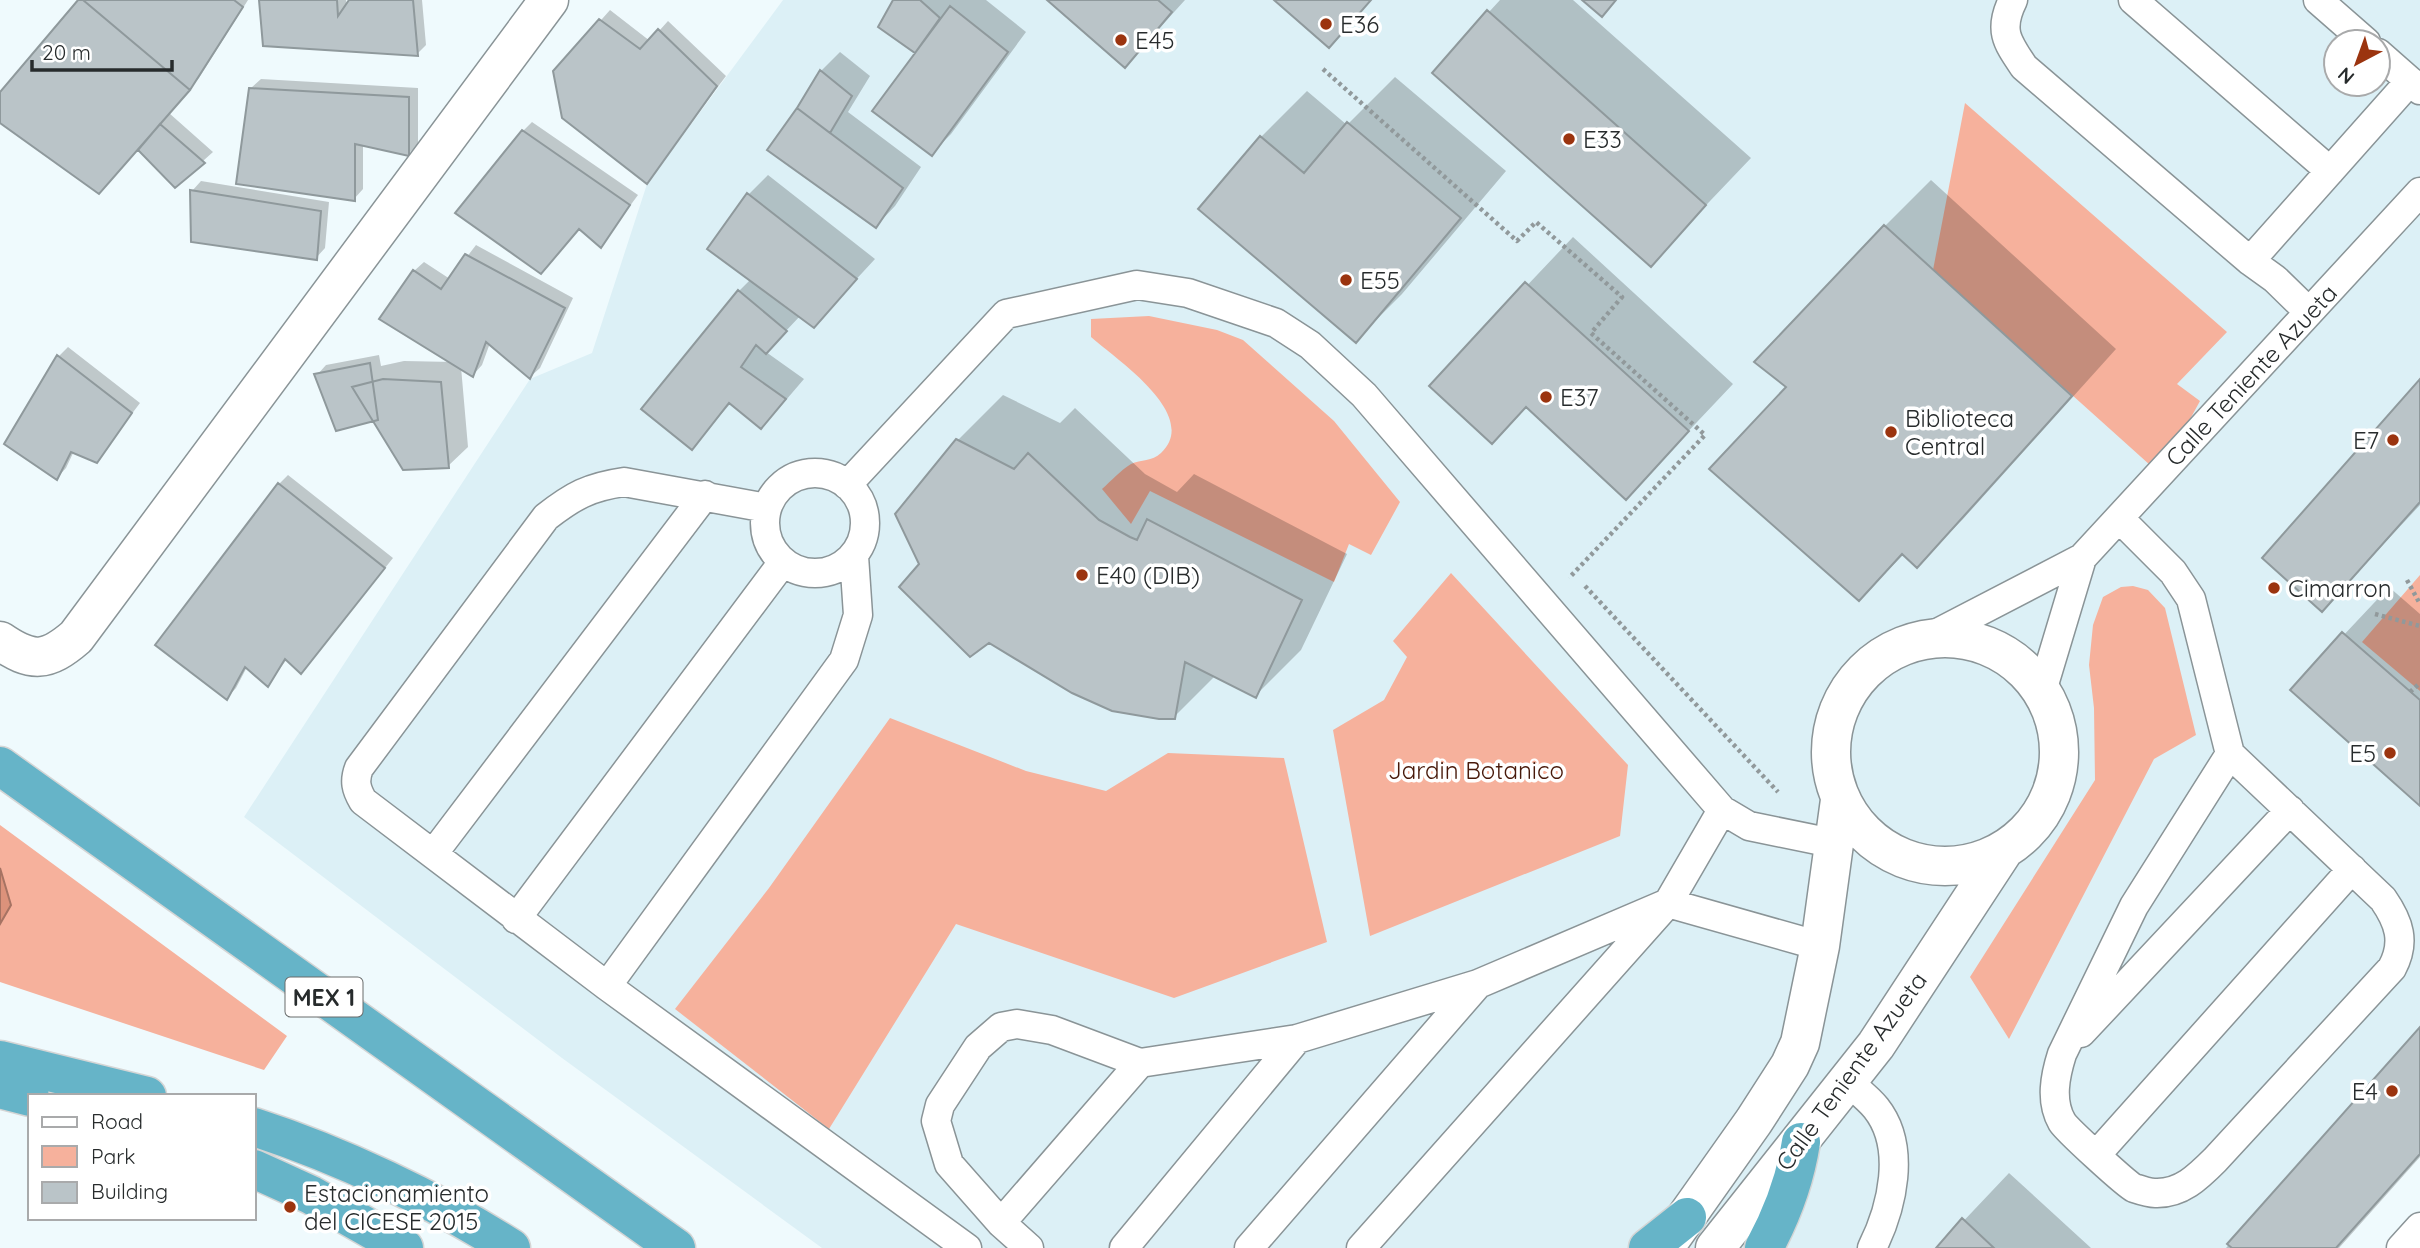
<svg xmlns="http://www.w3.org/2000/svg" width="2420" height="1248" viewBox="0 0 2420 1248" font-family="Quicksand,sans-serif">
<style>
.built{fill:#dcf0f6;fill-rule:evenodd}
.green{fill:#f6b19c}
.water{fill:#dc927b;stroke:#a67363;stroke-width:2}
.shadow{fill:#0003}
.building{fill:#bac4c8;stroke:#8f999c;stroke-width:2}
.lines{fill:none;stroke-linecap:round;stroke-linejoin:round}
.service-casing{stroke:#8a9497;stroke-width:31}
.minor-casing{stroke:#8a9497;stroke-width:41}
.tertiary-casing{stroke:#8a9497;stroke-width:41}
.trunk-casing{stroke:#d4d5d5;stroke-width:41}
.path{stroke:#91999b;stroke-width:4.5;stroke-dasharray:3.5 3.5;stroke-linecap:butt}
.service{stroke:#fff;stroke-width:28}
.minor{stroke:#fff;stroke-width:38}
.tertiary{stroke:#fff;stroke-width:38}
.trunk{stroke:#66b4c8;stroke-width:38}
.poi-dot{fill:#9b340f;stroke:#fff;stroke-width:2.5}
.labels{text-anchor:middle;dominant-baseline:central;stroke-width:7;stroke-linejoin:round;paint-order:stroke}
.shield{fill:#fff;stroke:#686b6b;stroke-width:2}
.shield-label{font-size:23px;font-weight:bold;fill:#272b2c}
.poi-label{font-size:24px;fill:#272b2c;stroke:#fff;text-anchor:start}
.street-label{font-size:24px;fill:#272b2c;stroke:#fff}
.park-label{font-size:24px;fill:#48190a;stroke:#fff}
</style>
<rect width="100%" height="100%" fill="#effafd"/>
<path class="built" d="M783,0h1637v1146l-86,102h-1512l-260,-190 -318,-241 286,-438 62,-26 55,-169zM2336,42h42v42h-42z"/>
<path class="green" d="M1965,103l262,229 -50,52 23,17 -40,73 -227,-204z
M1149,316l68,14 26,10 91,81 66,81 -29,53 -22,-11 -15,38 -184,-91 -19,33 -29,-35c9,-8 19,-19 29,-25 10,-5 21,-2 30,-11 40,-38 -44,-93 -70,-116v-18z
M1451,573l177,192 -8,71 -250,100 -37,-206 51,-30 23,-43 -14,-16z
M2420,575v116l-58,-49z
M2133,586l15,4 17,18 31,127 -42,24 -145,280 -39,-62 125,-197 -1,-72 -5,-43 4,-40 10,-28 18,-10z
M890,718l136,53 80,20 62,-38 116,5 43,184 -153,56 -218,-74 -127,205 -154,-120 94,-121z
M0,825l287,211 -23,34 -264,-88z"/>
<path class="water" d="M0,868l11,37 -11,19z"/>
<path class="shadow" d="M80,0h168l-49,78 -30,35 44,39 -38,34 -36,-38 -139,-28v-25z
M261,0h85l1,6 5,-6h70l4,45 -9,9z
M895,0h91l40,32 -75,102 -19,19 -15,-101 -37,-26z
M1049,0h136l-60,66z
M1500,0h73l178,158 -101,106 -161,-252z
M610,10l40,31 18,-20 58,55 -80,106 -91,-110z
M840,52l30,24 -22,36 73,55 -26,39 -19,20 -106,-77 51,-78z
M1395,77l111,94 -104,123 -46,46 -156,-131 61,-72 46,-46 40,34z
M261,79l157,9v57l-10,9 -45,-10v45l-9,10 -103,-111z
M532,122l106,73 -37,50 -21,-18 -57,-96z
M768,175l107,84 -61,66 -13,-10 -35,37 38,27 -24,28 -19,19 -30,-23 -39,44 47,-156 12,-12 -41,-30 39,-55z
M1931,180l185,169 -153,170 -46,46 -13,-11 -45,45 -71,-212 97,-161z
M201,181l128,21 -4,46 -9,10 -124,-67z
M1573,237l160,147 -107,113 -99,-91 -35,36 -60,-56z
M476,245l97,53 -33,70 -10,9 -40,-34 -8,22 -9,10 -12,-8 7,80 -20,19 -74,-47 -57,-44 9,-10 53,-10 2,11 23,-5 49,1 -39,-91 10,-9 26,17z
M68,347l72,56 -44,58 -22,-10 -8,17 -9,10 2,-122z
M2420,382v123l-98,105z
M1003,395l57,28 15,-15 70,66 32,18 17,-18 153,80 -46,96 -46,46 -40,-20 -41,41 -253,-153 36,-123z
M288,475l105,83 -83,104 -23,-3 -19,26 -21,-18 -11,21 -9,10 52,-214z
M2389,587l31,27v190l-128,-114z
M2420,1030v127l-81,91h-113z
M2009,1173l82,75h-153z"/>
<path class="building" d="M78,0h5l107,90 -91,104 -99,-71v-31z
M83,0h151l9,7 -53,83z
M259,0h78l1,16 11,-16h64l5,56 -155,-10z
M893,0h27l20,18 -25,35 -37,-26z
M1047,0h111l14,12 -47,56z
M1274,0h97l-42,48z
M1582,0h34l-14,17z
M950,6l58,46 -76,104 -60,-45z
M1487,10l219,195 -55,62 -219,-194z
M599,19l41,30 18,-20 59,57 -70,98 -85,-66 -9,-47z
M820,70l32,26 -22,37 -33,-25z
M249,88l160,9v59l-54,-12v57l-119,-17z
M797,108l106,80 -27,40 -109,-78z
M1347,122l114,96 -105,125 -158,-134 62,-73 44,37z
M160,124l45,39 -30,25 -37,-38z
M522,130l108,75 -29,43 -22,-19 -38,45 -86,-61z
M190,190l131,21 -4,49 -126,-18z
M747,193l110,86 -43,49 -107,-79z
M1884,225l188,171 -155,172 -15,-14 -43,47 -150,-132 77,-82 -32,-25z
M465,254l100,54 -35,71 -44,-37 -13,35 -94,-58 34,-49 28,19z
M1525,282l164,149 -63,69 -100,-93 -34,37 -63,-58z
M738,290l49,41 -21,23 -10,-9 -15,22 45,32 -25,30 -32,-26 -37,47 -51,-41z
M57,355l75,58 -35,50 -26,-11 -14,28 -53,-36z
M370,363l8,57 -42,11 -22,-57z
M383,379l58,3 8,86 -46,2 -51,-83z
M2420,379v123l-98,110 -60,-54z
M956,439l58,30 14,-16 71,67 31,17 7,3 10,-21 155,81 -46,98 -71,-36 -10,57h-16l-47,-8 -40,-18 -83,-50 -19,14 -71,-70 20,-23 -24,-50z
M278,483l107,85 -84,106 -16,-15 -17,28 -23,-20 -18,33 -72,-55z
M2342,632l78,68v106l-130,-116z
M2420,1027v127l-84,94h-104l-5,-4z
M1962,1218l32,30h-58z"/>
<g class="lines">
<g class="service-casing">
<path id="service" d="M2013,0c-15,30 -6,42 11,67l226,194 25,18 34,33
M2133,0l197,171
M2318,0l48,42
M2378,53l42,37
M2250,261l160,-180
M765 523a50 50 0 1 1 100 0a50 50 0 1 1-100 0Z
M847,485l159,-171 131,-29 51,8 88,30 34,22 54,50 358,415 -54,93 -307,345
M767,508l-143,-26c-35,5 -51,14 -78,35l-187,251c-5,13 -3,21 4,33l244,185 360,262
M2119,518l54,54 18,27 39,155 153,145c16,23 23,43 9,69l-177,192c-17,17 -34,34 -60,33 -5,0 -15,-3 -21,-5 -8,-4 -67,-58 -72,-66 -12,-21 -7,-46 0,-68l72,-148 96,-152
M1926,639l156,-81 338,-366
M2042,691l40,-133
M1722,810l27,16 88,18
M433,854l272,-359
M516,919l267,-357
M607,986l237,-326 14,-45 -4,-59
M2081,1033l209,-223
M1848,1082c9,8 20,16 28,26 31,39 16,100 -4,140
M2097,1154l255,-285
M1001,1223l139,-160
M1029,1248l-28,-25 -52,-59 -13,-43 4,-16 38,-58 23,-20 16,-3 35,6 88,33 157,-24 181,-55 190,-81 152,43
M1124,1248l173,-209
M1249,1248l229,-264
M2401,1248l19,-21"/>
</g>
<g class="minor-casing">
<path id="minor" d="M0,641c32,22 47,21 76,-4l473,-637"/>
</g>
<g class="tertiary-casing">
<path id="tertiary" d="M1831 752a114 114 0 1 1 228 0a114 114 0 1 1-228 0Z
M1667,1244l87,-123 36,-56 10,-22 20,-97 20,-146
M1715,1248l161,-203 126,-192"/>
</g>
<g class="trunk-casing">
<path id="trunk" d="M0,766l676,482
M0,1060l147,36
M0,1089l30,8
M254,1127c84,27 182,73 257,121
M254,1169l57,26 93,53
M1648,1248l39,-31
M1764,1248c19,-35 31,-67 37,-106"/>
</g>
<path class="path" d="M1323,69l194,172 19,-19 86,75 -31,36 114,102 -136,143
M2407,580l13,24
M1585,586l193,206
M2375,614l45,12
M2410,692l10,-9"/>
<use href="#service" class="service"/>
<use href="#minor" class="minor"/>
<use href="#tertiary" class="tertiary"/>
<use href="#trunk" class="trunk"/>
</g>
<g class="poi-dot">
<circle cx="1326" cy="24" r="7"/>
<circle cx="1121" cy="40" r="7"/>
<circle cx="1569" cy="139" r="7"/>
<circle cx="1346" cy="280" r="7"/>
<circle cx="1546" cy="397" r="7"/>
<circle cx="1891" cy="432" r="7"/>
<circle cx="2393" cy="440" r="7"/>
<circle cx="1082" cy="575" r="7"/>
<circle cx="2274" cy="588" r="7"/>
<circle cx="2390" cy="753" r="7"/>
<circle cx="2392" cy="1091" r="7"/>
<circle cx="290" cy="1207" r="7"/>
</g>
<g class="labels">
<rect class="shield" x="285.5" y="977.5" width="77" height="39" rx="5"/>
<g class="shield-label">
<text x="324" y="997">MEX 1</text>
</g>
<g class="poi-label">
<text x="1340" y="24">E36</text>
<text x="1135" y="40">E45</text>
<text x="1583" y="139">E33</text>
<text x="1360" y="280">E55</text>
<text x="1560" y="397">E37</text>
<text x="1905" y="418">Biblioteca<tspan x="1905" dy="28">Central</tspan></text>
<text x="2379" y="440" text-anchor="end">E7</text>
<text x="1096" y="575">E40 (DIB)</text>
<text x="2288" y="588">Cimarron</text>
<text x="2376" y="753" text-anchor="end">E5</text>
<text x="2378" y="1091" text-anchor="end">E4</text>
<text x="304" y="1193">Estacionamiento<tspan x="304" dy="28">del CICESE 2015</tspan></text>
</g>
<g class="street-label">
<text transform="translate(2251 375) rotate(-47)">Calle Teniente Azueta</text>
<text transform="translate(1851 1071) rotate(-54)">Calle Teniente Azueta</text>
</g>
<g class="park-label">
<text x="1476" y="770">Jardin Botanico</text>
</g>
</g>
<rect x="28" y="1094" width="228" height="126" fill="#ffffff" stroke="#a9aaab" stroke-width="2"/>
<rect x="42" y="1117" width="35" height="10" fill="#ffffff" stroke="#a9aaab" stroke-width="2"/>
<text x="91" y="1129" font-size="21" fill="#272b2c">Road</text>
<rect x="42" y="1146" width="35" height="21" fill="#f6b19c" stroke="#a9aaab" stroke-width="2"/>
<text x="91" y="1164" font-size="21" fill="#272b2c">Park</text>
<rect x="42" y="1182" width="35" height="21" fill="#bac4c8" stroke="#a9aaab" stroke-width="2"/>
<text x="91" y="1199" font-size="21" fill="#272b2c">Building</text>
<g transform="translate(2357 63) rotate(221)"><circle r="33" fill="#ffffff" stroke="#a9aaab" stroke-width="2"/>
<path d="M0-5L12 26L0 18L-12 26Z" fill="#9b340f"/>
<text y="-10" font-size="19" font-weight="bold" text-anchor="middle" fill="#272b2c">N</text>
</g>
<path d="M32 60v10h140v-10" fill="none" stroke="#272b2c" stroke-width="3.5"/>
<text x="42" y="60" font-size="21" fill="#272b2c" stroke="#ffffff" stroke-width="5" paint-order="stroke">20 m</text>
</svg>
